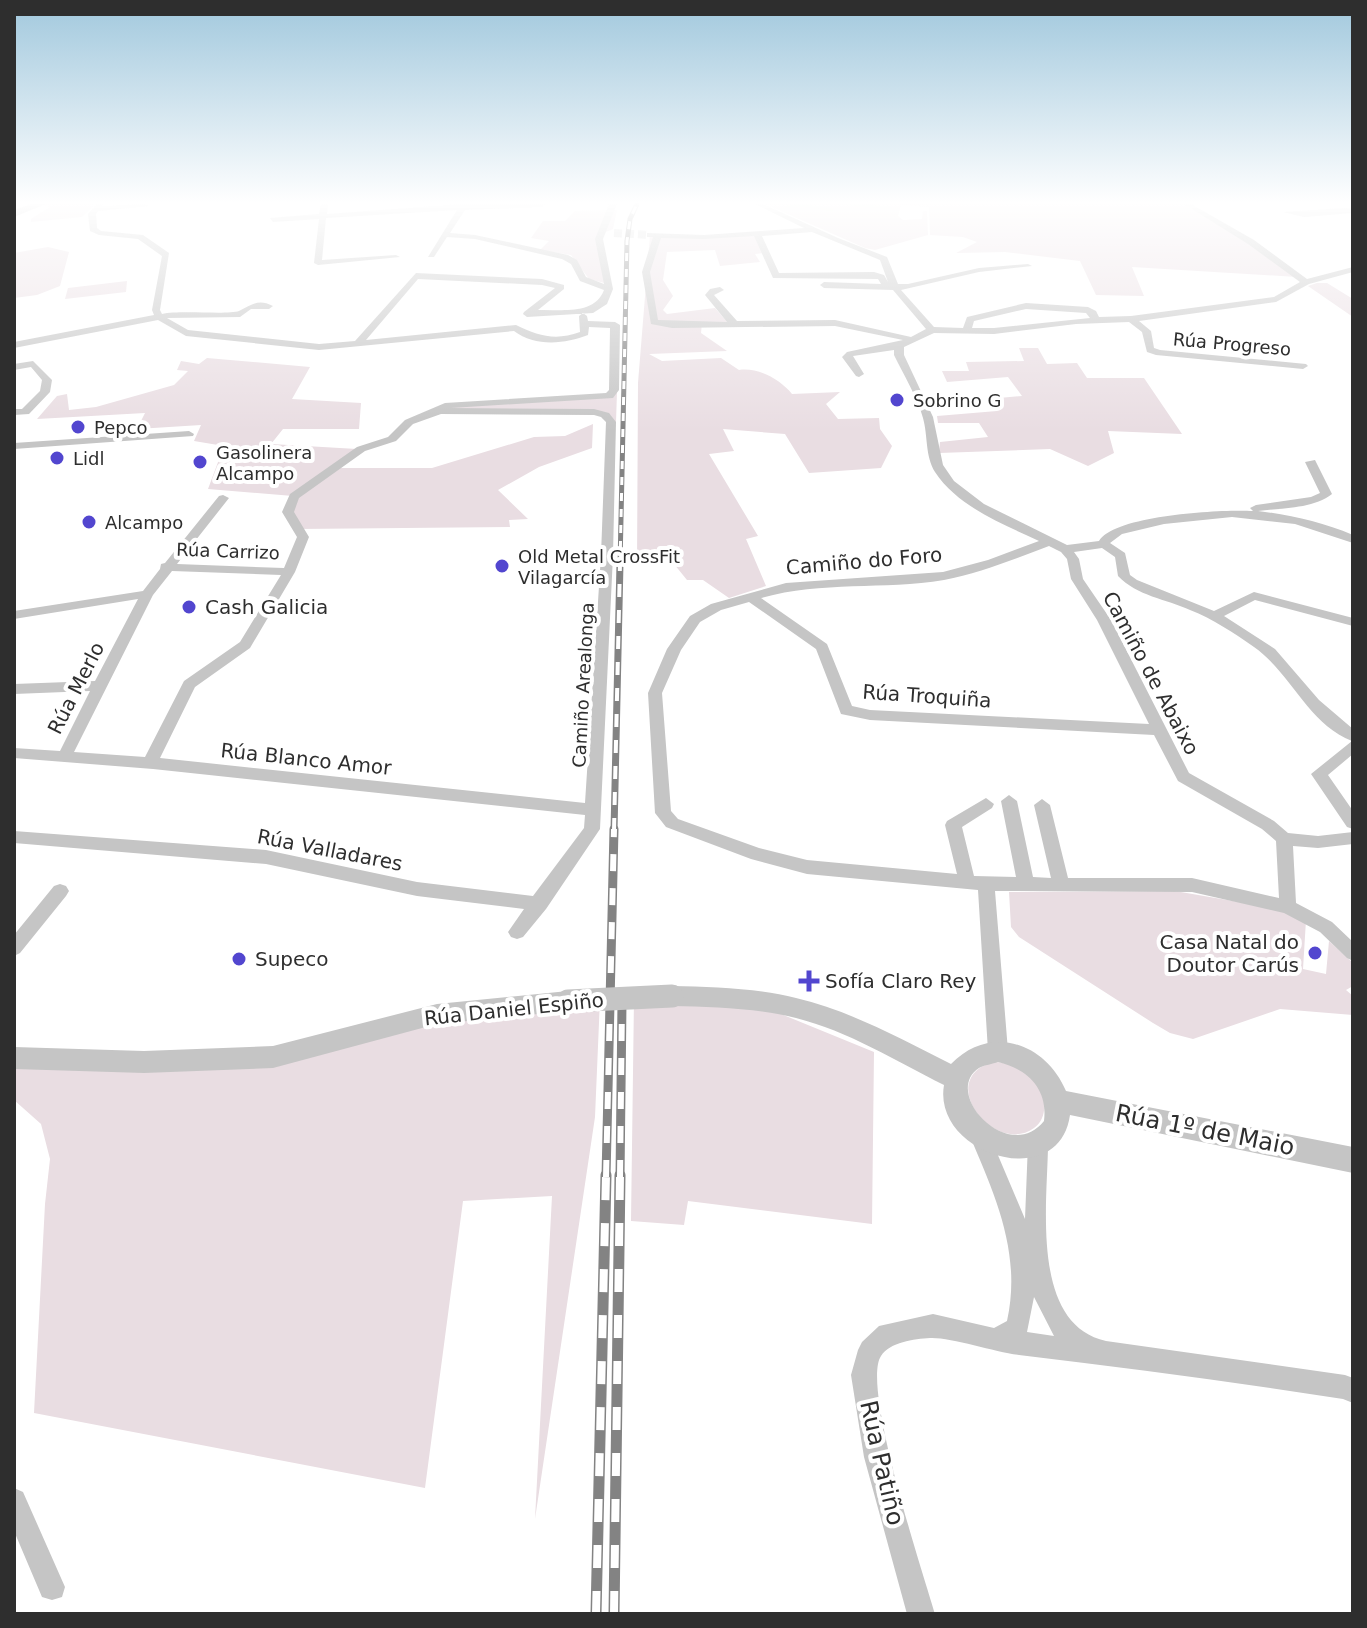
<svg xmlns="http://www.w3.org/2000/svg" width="1367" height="1628" viewBox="0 0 1367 1628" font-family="'DejaVu Sans',sans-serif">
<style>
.green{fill:#e9dde2}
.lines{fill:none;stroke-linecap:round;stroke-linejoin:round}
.stream{stroke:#d8e7cc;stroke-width:3}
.minor-tunnel{stroke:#d5d5d5;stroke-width:8;stroke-dasharray:8 4;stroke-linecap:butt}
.minor{fill:#c5c5c5;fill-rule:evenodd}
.tertiary{fill:#c5c5c5;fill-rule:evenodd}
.primary{fill:#a6a6a6;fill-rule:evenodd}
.rail-far3-casing{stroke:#838383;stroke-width:5}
.rail-far2-casing{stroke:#838383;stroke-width:7}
.rail-far1-casing{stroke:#838383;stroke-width:9}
.rail-casing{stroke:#838383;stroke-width:11}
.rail-far3{stroke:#fff;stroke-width:3;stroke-dasharray:8;stroke-linecap:butt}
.rail-far2{stroke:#fff;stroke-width:4;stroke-dasharray:13;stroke-linecap:butt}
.rail-far1{stroke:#fff;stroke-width:6;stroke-dasharray:17;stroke-linecap:butt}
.rail{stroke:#fff;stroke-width:8;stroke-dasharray:23;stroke-linecap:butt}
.tertiary-bridge{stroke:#c5c5c5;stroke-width:23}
.poi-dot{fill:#5246cf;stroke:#fff;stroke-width:3}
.labels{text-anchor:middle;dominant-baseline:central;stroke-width:8;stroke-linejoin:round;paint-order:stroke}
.far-street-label{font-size:18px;fill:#2e2e2e;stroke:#fff}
.far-poi-label{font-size:18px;fill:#2e2e2e;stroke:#fff;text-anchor:start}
.street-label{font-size:20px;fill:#2e2e2e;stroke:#fff}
.poi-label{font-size:20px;fill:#2e2e2e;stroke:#fff;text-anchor:start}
.near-street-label{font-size:24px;fill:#2e2e2e;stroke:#fff}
</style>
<rect width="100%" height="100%" fill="#fff"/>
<path class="green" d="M47,204h48l-13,13 -51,5v-3l19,-12 -7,-2z
M765,204h422l64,38 46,35 -165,-10 12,29 -48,-1 -16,-34 -75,-9 -49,1 21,-11 -14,-5 -33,-2 -1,-28 -28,-2 -3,11 5,4 19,-1 1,-8h4l1,24 -53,15 -10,-2z
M617,210l-4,19 -12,5 7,50 -19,-5 -18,-24 -31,-5 9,-9 -18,-3 12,-17h22l10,-10z
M757,234l8,19 -10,1 5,8 -40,4 -5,-16 -48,2 -4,28 10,16 -10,14 4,4 48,-6 13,15h-26l-1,10 26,18 -78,3 13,7 59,-3 18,12c18,-3 41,9 53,24l48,-2 -14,12 12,15 41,-1 1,11 12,17 -11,22 -72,5 -24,-39 -62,-5 11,22 -25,3 49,82 -12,3 20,47 -37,12 -26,-18h-16l-13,-16 -37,2 1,-183 12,-148 54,2z
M48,247l21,5 -9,34 -23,9 -23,3v-45z
M127,281l-1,11 -61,7 3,-11z
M1317,283h10l26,16v18l-45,-31z
M1019,348h19l9,16 30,-1 10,15h57l38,56 -74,-3 6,22 -26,13 -38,-17 -111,4 1,-11 48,-5 -9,-14h-41l-1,-7 60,-5 -9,-12 34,-3 -14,-19 -61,5 -5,-11h27l-3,-9 58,-1z
M207,358l103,9 -18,32 69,4 -2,26h-76l-12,15 86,5 -21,19h96l102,-31 31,-1 28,-12 -1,24 -53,19 -41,23 30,29 -19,1 1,7 -212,2 -10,-17 5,-16 -85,-7 16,-43 -30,-5 7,-16 -64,4 8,-16 -108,6 20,-23 10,-2 2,16 27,-3 78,-22 14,-14 -11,-1 4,-9 18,3z
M617,392l-1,30h-5l-6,-7 -161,-3 5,-7 103,-4z
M1175,891l98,17 33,12 -3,49 23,5 3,-33 24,22v23l-7,4 7,6v19l-73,-6 -87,30 -23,-6 -17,-10 -134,-86 -8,-10 -2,-35z
M634,998l106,6 41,10 93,38 -2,172 -184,-23 -4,24 -53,-4z
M600,999l-5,118 -60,402 17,-323 -89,5 -38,287 -391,-75 11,-209 5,-45 -9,-35 -27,-24v-34l259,-9 106,-30z
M993,1062c12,0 26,4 35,12 16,12 24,41 6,54 -40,29 -100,-49 -41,-66z"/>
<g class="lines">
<path class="stream" d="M795,204l37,6
M849,204l40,4
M787,207l22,-3"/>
<path class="minor-tunnel" d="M614,233l36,2"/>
<path class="minor" d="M97,204h6l-1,2 43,-2 4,2 -51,5 -2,3 1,14 4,3 42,4 26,18 -9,57 2,4c18,-4 66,1 77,-3 13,-6 19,-13 34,-5l-4,3h-18l-11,8 -73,1 21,12 131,14 36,-3 61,-68 126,6 22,6v4l-26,21c23,-1 56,6 66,-20l-24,-9 -9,-17 -9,-5 -87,-20 -28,-2 -13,20h-6l29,-47 -131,8 -4,42 74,-5 4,2 -82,8 -4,-2 5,-44 -46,3 -3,-4 49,-4 2,-10h7l-1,10 135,-10h83l-3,3 -77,3 -15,23 25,2 93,20 9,5 9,17 18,7 -9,-45 14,-35h8l-14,35 10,50 -6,15 -14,9 -66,4 -4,-3 1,-2 31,-24 -13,-3 -124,-6 -52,61 150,-15c22,11 40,16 64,7l-1,-16 4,-3 4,3 1,5 27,1 5,3 -1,65 -6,8 -162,10 143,1 15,4 7,9 -3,133 -13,274 -54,80 -23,28 -6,2 -6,-2 -3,-5 16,-23 -107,-13 -151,-32 -252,-21v-12l252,19 151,32 116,14 51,-68 1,-13 -432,-46 -139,-11v-10l46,3 30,-60 -76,3v-10l81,-3 43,-82 -124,20v-8l129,-20 17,-22 1,-5 4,-1 54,-67 4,-1 6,3 -52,66 107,4 13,-31 -15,-25 8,-18 67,-47 31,-10 17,-17 40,-17 161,-10 3,-3 1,-62 -21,-1 -1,8c-23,9 -53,12 -74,-4l-195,19 -133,-14 -28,-16 -144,28v-6l140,-27 -2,-5 10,-54 -24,-17 -39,-4 -9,-4 -2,-17zM441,414l153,1 7,2 5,5 -5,133 -16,248 -425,-45 35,-71 55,-39 45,-76 14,-35 -15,-25 5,-14 66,-47 31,-10 17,-17zM172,571l109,4 -41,67 -56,39 -39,76 -71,-5 79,-157z
M755,204h8l75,34 49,19 11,27h10l71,-16 49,-4 4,2 -53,6 -78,18 33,37 29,1 4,-11 59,-14 62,4 8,4 3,6 32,-1 143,-19 26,-15 -52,-38 -64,-40h7l63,36 53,39 46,-12v5l-44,12 -33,18 -137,19 12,10 3,17 6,2 146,14 2,2 -5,3 -147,-14 -9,-3 -5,-20 -13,-10 -53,2 -82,10 -60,-1 -30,14v8l29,62 10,48 11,16 30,23 83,41 32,-4c15,-26 123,-32 154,-30l-3,-3 6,-3 55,-8 9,-4 -15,-31 10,-2 17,34c-19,15 -51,14 -74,17 33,4 64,11 95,24v8l-58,-19 -63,-7 -68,7 -42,10 -12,9 15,10 5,22 7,5 77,31 40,-19 99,26v8l-98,-26 -31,16 51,33 44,51 34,29v25l-25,21 25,36v18l-6,-2 -36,-53 41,-33c-44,-17 -61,-68 -98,-94 -20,-14 -41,-28 -64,-37 -24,-11 -53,-14 -72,-34l-3,-19 -13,-9 -28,4 5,7 4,20 28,41 78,153 85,48 14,12 30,3 35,-4v12l-35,4 -25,-2 3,57 36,19 21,20v19l-6,-3 -27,-26 -36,-19 -92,-21 -197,-1 13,160 -3,6 -7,3 -7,-3 -3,-6 -10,-161 -171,-16 -56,-15 -85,-32 -11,-14 -7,-120 19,-44 23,-33 21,-12 75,-21 157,-11 45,-12 51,-19c-36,-17 -81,-34 -104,-69 -10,-16 -7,-36 -12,-54 -6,-22 -19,-42 -29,-63v-5l-41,6 11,18 -5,3 -3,-1 -14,-19 5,-5 56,-12 -68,-14 -163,2 -21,-4 -9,-52 11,-35h-6v-4l57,2 100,-7zM812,232l68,28 8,22 -4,-7 -10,-3 -95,1 -17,-37zM754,236l19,42 105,1 3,5 -57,-2 -4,3 4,3 69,2 33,39 -15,8 -76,-17 -98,1 -23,-26 10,-5 -4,-3 -10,2 -5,6 22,27 -69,-2 -8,-48 11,-34 43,1zM1026,309l60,4 4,5 -96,10h-22l2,-7zM1049,546l12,6 6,7 4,20 26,41 52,104 -279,-14 -18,-4 -25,-62 -66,-46c60,-17 122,-8 183,-18 36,-7 71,-21 105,-34zM749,602l67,47 25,65 29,6 284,15 24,46 84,48 14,12 3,57 -87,-20h-124l-18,-73 -8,-6 -8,6 17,73 -18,-1 -16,-76 -8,-6 -8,6 15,76 -42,-1 -12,-49 30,-19 2,-4 -8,-6 -39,23 -2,4 12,49 -150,-14 -48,-12 -81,-29 -7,-8 -9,-118 19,-43 19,-28 21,-12z
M1344,208l9,1v4l-49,4 -21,-5z
M33,361l19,19 -2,12 -21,22 -15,1v-6h8l18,-18 2,-11 -11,-13 -17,3v-6z
M189,431l5,3 -1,2 -179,13v-6z
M60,884l6,2 3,5 -3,5 -46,57 -6,3v-21l40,-49z
M979,1124l7,3 39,92 3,-76 3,-7 7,-3 7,3 3,7c0,57 -19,181 58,198l239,34 8,3v25l-10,-4c-108,-17 -216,-31 -324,-44 -24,-3 -69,-18 -89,-17 -16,1 -40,4 -49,18 -20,30 42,217 54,258h-28l-43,-157 -13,-82 7,-25 4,-8 17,-16 54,-12 61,14 13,-7c15,-68 -12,-126 -38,-187l3,-7zM1034,1297l20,39 -27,-4z
M14,1488l9,4 42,95 -3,10 -10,3 -10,-3 -28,-66z"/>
<path class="tertiary" d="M672,986c41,1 84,2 124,12 55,13 105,41 155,66 39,-40 94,-22 115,27l287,56v26l-283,-58c-11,79 -138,39 -126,-30 -48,-24 -96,-54 -148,-67 -40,-10 -83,-11 -124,-12l-8,-3 -4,-7 4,-7zM998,1062c30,7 50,27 46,59 -35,44 -103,-28 -65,-53 5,-3 14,-4 19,-6z
M568,991l8,3 4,7 -4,7 -8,3 -131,13 -164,44 -129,5 -130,-4v-22l130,4 129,-5 164,-42z"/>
<path class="primary" d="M31,204h15l-32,13v-7z"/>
<g class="rail-far3-casing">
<path id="rail-far3" d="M620,565l7,-324 3,-22 7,-15"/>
</g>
<g class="rail-far2-casing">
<path id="rail-far2" d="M614,831l6,-268"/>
</g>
<g class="rail-far1-casing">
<path id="rail-far1" d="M606,1177l8,-348
M620,1177l2,-175"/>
</g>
<g class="rail-casing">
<path id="rail" d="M596,1614l10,-439
M614,1614l6,-439"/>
</g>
<use href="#rail-far3" class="rail-far3"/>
<use href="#rail-far2" class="rail-far2"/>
<use href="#rail-far1" class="rail-far1"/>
<use href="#rail" class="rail"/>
<path class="tertiary-bridge" d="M568,1001l104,-5"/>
</g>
<linearGradient id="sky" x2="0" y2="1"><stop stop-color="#a1c8dd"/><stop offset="0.47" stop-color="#fff"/><stop offset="1" stop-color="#fff" stop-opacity="0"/></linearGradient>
<rect width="1367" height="431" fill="url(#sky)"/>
<g class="poi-dot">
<circle cx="897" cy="400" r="8"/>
<circle cx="78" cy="427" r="8"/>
<circle cx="57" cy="458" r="8"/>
<circle cx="200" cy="462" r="8"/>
<circle cx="89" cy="522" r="8"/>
<circle cx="502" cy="566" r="8"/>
<circle cx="189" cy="607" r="8"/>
<circle cx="1315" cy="953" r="8"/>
<circle cx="239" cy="959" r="8"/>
<path d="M805 969h8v8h8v8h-8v8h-8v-8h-8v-8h8z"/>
</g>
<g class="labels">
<g class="far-street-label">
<text transform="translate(1232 344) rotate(5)">Rúa Progreso</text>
<text transform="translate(228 551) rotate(2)">Rúa Carrizo</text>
<text transform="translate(583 685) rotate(-87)">Camiño Arealonga</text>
</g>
<g class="far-poi-label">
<text x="913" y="400">Sobrino G</text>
<text x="94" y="427">Pepco</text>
<text x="216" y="452">Gasolinera<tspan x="216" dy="21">Alcampo</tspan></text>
<text x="73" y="458">Lidl</text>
<text x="105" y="522">Alcampo</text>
<text x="518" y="556">Old Metal CrossFit<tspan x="518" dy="21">Vilagarcía</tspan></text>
</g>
<g class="street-label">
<text transform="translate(864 561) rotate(-5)">Camiño do Foro</text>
<text transform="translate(1151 673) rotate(62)">Camiño de Abaixo</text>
<text transform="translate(76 688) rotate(-63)">Rúa Merlo</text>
<text transform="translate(927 696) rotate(4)">Rúa Troquiña</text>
<text transform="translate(306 759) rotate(6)">Rúa Blanco Amor</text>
<text transform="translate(330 850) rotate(11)">Rúa Valladares</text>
<text transform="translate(514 1009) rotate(-6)">Rúa Daniel Espiño</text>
</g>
<g class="poi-label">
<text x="205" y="607">Cash Galicia</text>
<text x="1299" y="942" text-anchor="end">Casa Natal do<tspan x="1299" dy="23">Doutor Carús</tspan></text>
<text x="255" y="959">Supeco</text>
<text x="825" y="981">Sofía Claro Rey</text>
</g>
<g class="near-street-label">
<text transform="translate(1205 1130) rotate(11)">Rúa 1º de Maio</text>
<text transform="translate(882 1463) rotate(77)">Rúa Patiño</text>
</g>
</g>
<rect width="1367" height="1628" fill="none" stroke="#2e2e2e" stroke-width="32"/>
</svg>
